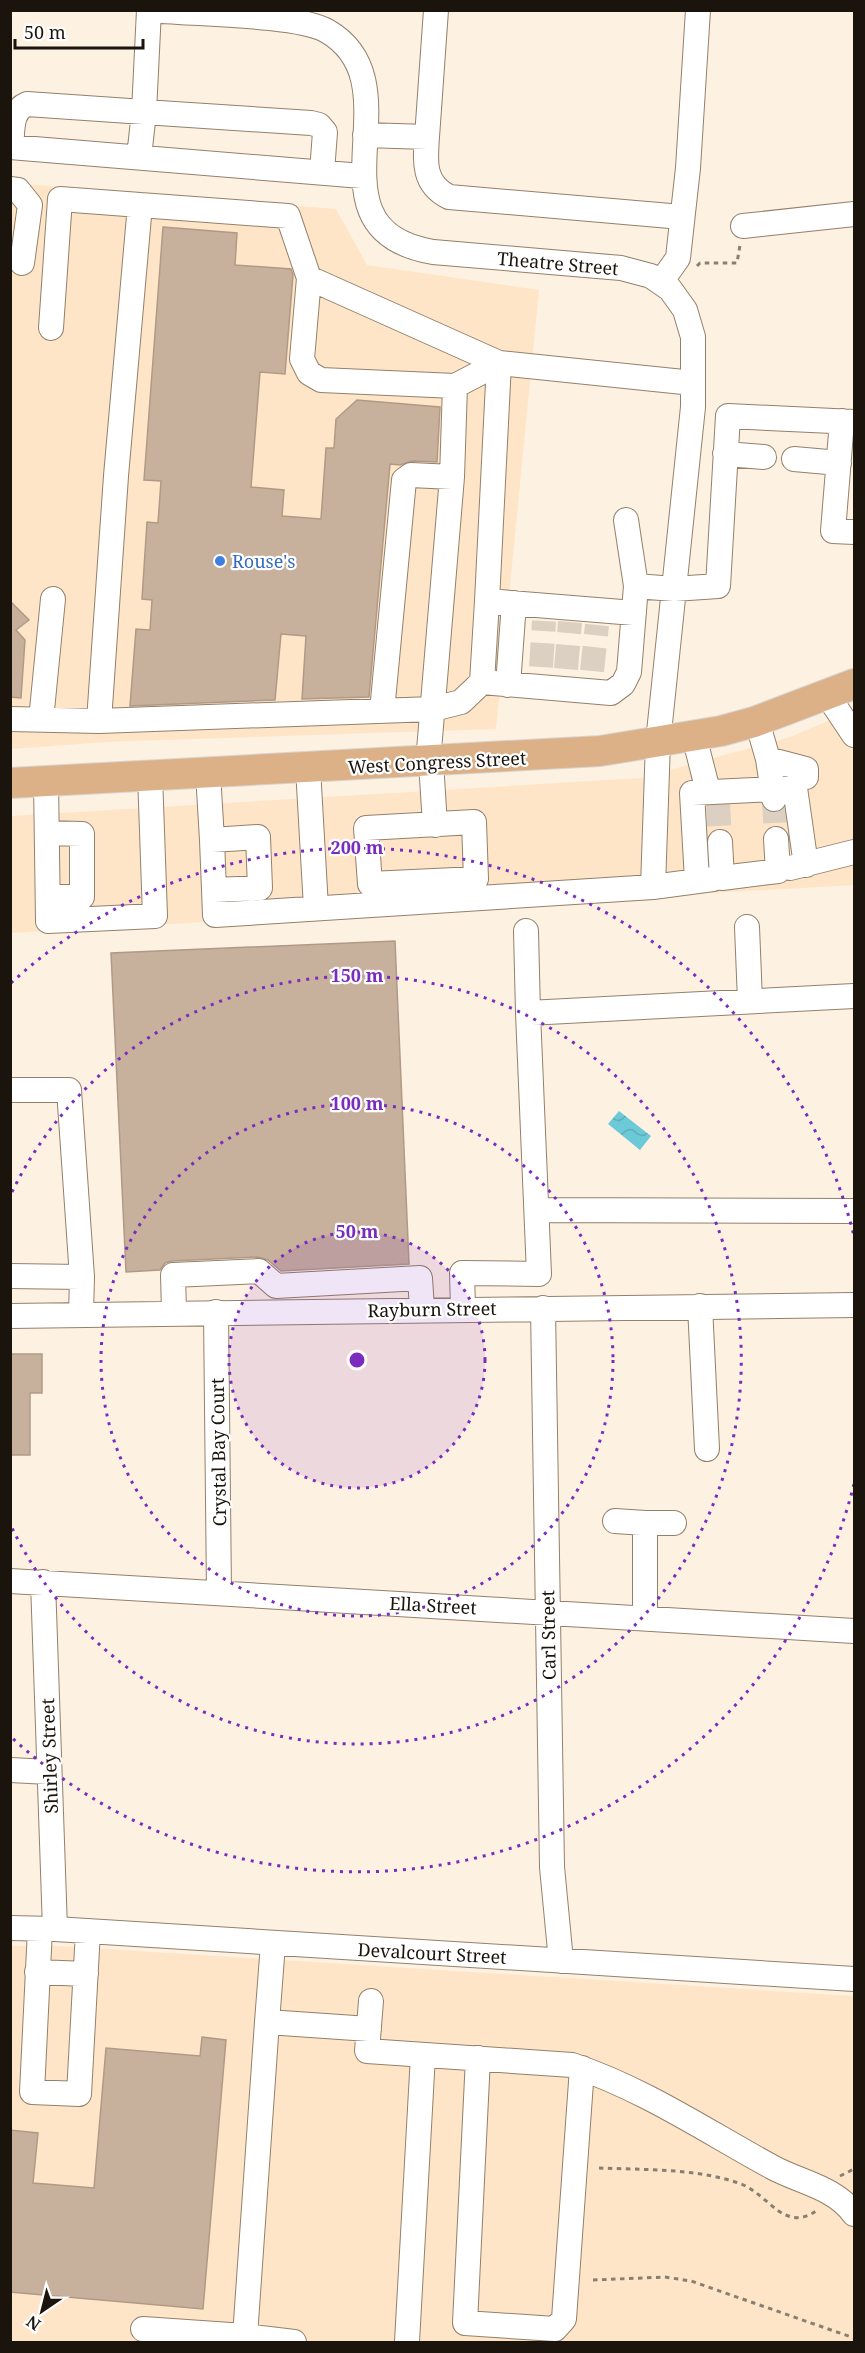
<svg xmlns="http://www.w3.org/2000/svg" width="865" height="2353" viewBox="0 0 865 2353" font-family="'Noto Serif',serif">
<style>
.built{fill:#ffe5c7}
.water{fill:url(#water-waves)}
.building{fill:#c7b09c;stroke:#b09a86;stroke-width:1.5}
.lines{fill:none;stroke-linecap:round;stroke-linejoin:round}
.minor-tunnel{stroke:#dbd0c2;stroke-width:24;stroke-dasharray:24 12;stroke-linecap:butt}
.minor-casing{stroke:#93806b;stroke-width:26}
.major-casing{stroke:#d6d5d3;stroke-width:32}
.path{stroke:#887f73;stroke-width:3;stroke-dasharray:4.5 4.5;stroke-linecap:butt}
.minor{stroke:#fff;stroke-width:24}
.major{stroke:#ddb188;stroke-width:30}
.ring{fill:none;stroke:#7b2cbf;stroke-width:3;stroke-dasharray:3 6}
.shop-dot{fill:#3f7fe0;stroke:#fff;stroke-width:2}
.labels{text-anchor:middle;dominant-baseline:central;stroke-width:4.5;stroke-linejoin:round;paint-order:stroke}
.street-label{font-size:18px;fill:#1b140c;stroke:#fff}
.shop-label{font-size:18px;fill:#366cbe;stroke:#fff;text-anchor:start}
.centre{fill:#7b2cbf;stroke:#fff;stroke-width:3}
.ring-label{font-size:18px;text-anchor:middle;font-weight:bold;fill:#7b2cbf;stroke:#fff;stroke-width:4.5;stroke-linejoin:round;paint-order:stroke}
</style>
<defs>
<pattern id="water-waves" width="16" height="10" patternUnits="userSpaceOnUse" patternTransform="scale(1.5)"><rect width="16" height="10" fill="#6cc9d7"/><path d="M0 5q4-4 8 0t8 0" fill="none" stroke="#5dacb7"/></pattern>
</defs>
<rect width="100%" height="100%" fill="#fdf1e2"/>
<path class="built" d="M10,183l326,26 31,56 172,25 -43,439 -389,13 -96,7z
M854,710v175l-843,48v-117l630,-38 149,-41z
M11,1946h47l796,50v346h-843z"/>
<path class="water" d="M619,1111l32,25 -11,14 -32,-26z"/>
<path class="building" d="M163,227l74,6 -2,32 56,4 2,6 -8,99 -25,-2 -9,115 33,3 -2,26 39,3 5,-71h8l2,-29 21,-19 83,7 -3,55 -25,-1 -12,4 -10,-1 -21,233 -67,2 4,-63 -25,-2 -6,66 -145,6 6,-77 14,1 2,-30 -10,-1 5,-77 11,1 3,-42 -17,-1z
M10,601l19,19 -13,10 9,10 -4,58 -11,-1z
M395,941l14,323 -128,7 -13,-11 -10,-3 -86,4 -7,2 -5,7 -34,2 -15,-319z
M10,1354h32v39h-12v62h-20z
M202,2037l24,3 -23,269 -193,-17v-162l28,3 -5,50 61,5 12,-140 94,8z"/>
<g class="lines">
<path class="minor-tunnel" d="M541,667l3,-46
M566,669l4,-47
M592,671l5,-46
M774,799l2,40
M718,802l2,40"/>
<g class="minor-casing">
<path id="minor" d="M151,10c38,4 147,4 176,21 94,54 -29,198 106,221l188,16 30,8 19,13 15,21 8,27v70l-35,335 -5,145 -438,28 -1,-25
M365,135l62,2 9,-127
M427,137c-2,25 -4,47 22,60l233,20
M10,147l352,29
M11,147c2,-17 -1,-36 16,-43l117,8 5,-102
M139,157l5,-45 167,11 8,2 6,7 -3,40
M10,189l8,1 12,15 -8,58
M140,205l148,11 21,62 190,85 194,20
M743,226l111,-12
M309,278l-7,81 7,14 12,7 134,6 44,-23
M661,282l17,-24 10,-90 10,-158
M842,421l-9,110 21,1
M725,454l39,3
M794,459l45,4
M636,586l38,3 44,-3 10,-170 126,6
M487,601l12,-238
M482,682l5,-81 147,12
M508,685l6,-82
M828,696l26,39
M382,711l22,-231 7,-5 41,2
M10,719l89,2 17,-245 24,-271 -80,-6 -9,129
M41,720l12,-121
M99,721l334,-12 28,-7 21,-20 129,11 12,-9 6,-12 7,-86 -10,-66
M757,721l11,38 6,40
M694,736l14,55
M768,759l38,10v8
M428,762l24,-285 3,-91
M431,762l4,63
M308,768l8,140
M208,773l4,67 46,-3 2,51 -46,2 -2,-50
M46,781l2,140 107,-5 -5,-141
M474,822l2,57 -106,5 -4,-56z
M47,833l35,1v63h-34
M720,842l2,36 56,-7 -2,-32
M790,868l64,-16
M697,880l-5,-87 103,-5 11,77
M653,887l60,-8
M747,927l3,74
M526,931l2,82 326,-17
M10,1090h59l13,187
M537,1210l317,1
M10,1276l72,1 -1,38
M700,1306l7,143
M543,1308l9,559 9,94
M463,1309l-1,-36 77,1 -11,-261
M174,1312l-1,-37 86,-4 17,15 144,-8 2,31
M216,1312l3,281
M10,1316l844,-11
M615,1521l30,2v95
M645,1523h29
M10,1581l844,50
M43,1582l12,347
M10,1770l39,2
M10,1928l45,1 799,50
M40,1929l-8,163 47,2 9,-163
M273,1944l-6,78 102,7
M37,1972l49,2
M371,2001l-4,50 205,14c72,24 134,66 200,102 27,15 63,20 82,47
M478,2058l-13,265 90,6 9,-10 18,-251
M143,2329l102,7 49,6
M245,2336l22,-314
M407,2342l16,-287"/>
</g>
<g class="major-casing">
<path id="major" d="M10,783l590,-32 121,-20 33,-9 100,-38"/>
</g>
<path class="path" d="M697,266l3,-3h37l3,-18
M599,2168c46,2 99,0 142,16 29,11 43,51 78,25
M840,2176l14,-7
M593,2280l72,-3 26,4 163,57"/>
<use href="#minor" class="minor"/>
<use href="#major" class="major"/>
</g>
<circle cx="357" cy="1360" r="128" fill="#7b2cbf" fill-opacity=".12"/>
<g class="ring">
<circle cx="357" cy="1360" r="128"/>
<circle cx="357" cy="1360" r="256"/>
<path d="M12 1192A384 384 0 1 1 12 1528"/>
<path d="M854 1484A512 512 0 0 1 11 1737M11 983A512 512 0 0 1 854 1236"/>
</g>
<circle class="shop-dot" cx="220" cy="561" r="6"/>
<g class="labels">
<g class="street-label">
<text transform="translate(558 263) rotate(5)">Theatre Street</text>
<text transform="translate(437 762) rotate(-3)">West Congress Street</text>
<text transform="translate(432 1309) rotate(-1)">Rayburn Street</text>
<text transform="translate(218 1452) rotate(-91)">Crystal Bay Court</text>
<text transform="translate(433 1605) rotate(3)">Ella Street</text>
<text transform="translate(548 1635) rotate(-91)">Carl Street</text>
<text transform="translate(49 1756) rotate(-92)">Shirley Street</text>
<text transform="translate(432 1953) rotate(3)">Devalcourt Street</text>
</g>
<g class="shop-label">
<text x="232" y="561">Rouse's</text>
</g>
</g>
<circle cx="357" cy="1360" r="9" class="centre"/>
<g class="ring-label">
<text x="357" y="854">200 m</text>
<text x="357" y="982">150 m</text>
<text x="357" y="1110">100 m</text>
<text x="357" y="1238">50 m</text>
</g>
<rect width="865" height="2353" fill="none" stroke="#1b140c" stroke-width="24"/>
<g transform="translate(42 2311) rotate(215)" stroke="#ffffff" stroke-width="4.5" paint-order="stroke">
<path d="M0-4.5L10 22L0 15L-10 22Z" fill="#1b140c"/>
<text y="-9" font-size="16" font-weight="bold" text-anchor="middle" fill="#1b140c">N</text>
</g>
<path d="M15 39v9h128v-9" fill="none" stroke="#1b140c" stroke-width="3"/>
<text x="24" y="39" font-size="18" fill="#1b140c" stroke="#ffffff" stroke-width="4.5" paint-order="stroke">50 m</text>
</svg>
